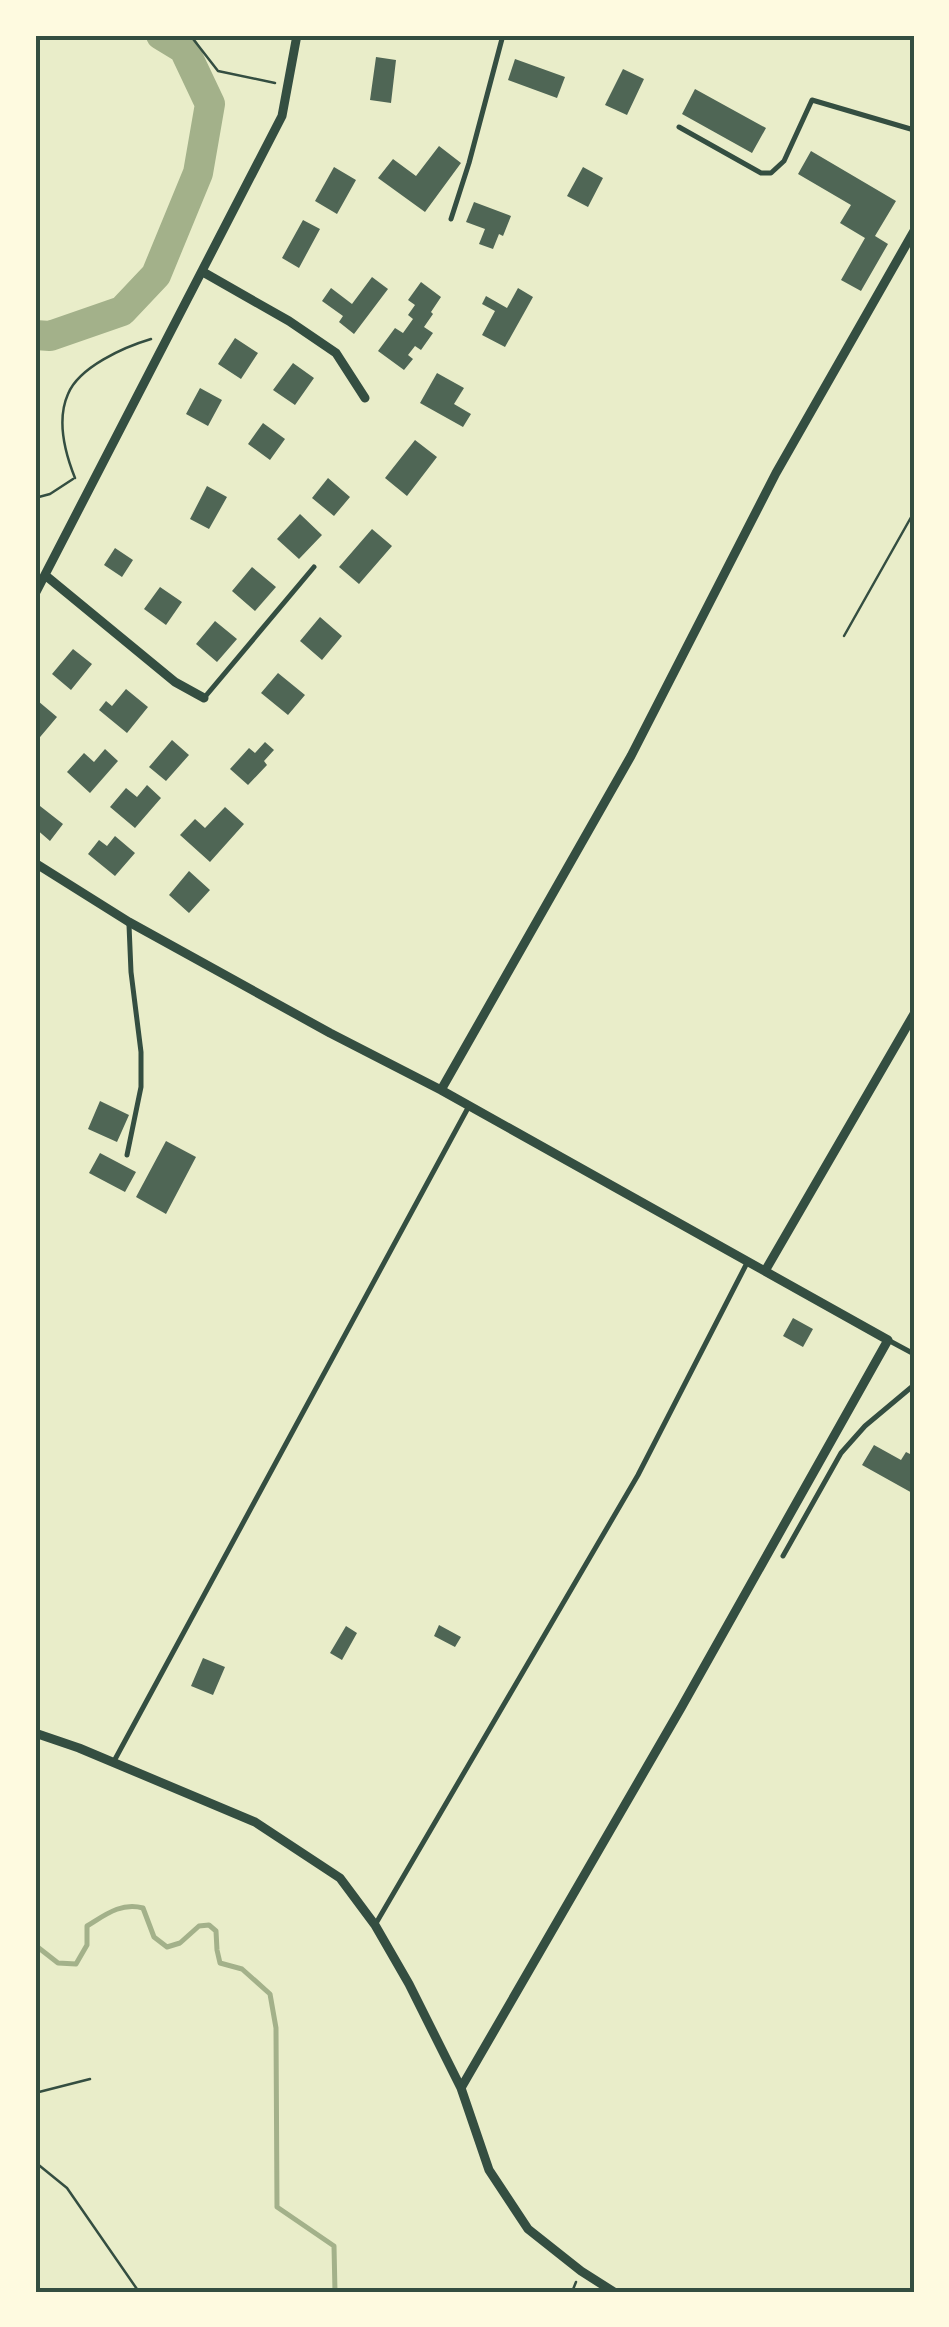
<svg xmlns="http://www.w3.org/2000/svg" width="949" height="2327" viewBox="0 0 949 2327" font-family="'PT Sans Narrow',sans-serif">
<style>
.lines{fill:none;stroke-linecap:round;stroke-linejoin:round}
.stream{stroke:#a3b18a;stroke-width:5}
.river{stroke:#a3b18a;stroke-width:30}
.building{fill:#4f6655}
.path{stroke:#344e41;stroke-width:2.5}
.service{stroke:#344e41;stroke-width:5}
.minor{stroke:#344e41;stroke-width:9}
.neatline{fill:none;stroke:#344e41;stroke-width:4}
</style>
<rect width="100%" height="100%" fill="#e9edc9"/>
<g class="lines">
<path class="stream" d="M35,1945l23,18 18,1 11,-19v-19c18,-11 34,-24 56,-18l11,29 13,10 13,-4 19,-17 10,-1 7,6 1,19 3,13 22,6 28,25 6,34 1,179 57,39 1,46"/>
<path class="river" d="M35,335l15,1 72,-25 34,-36 42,-102 12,-69 -26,-55 -23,-14"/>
</g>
<path class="building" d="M376,57l20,3 -5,43 -21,-3z
M515,59l50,18 -8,21 -49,-18z
M623,69l21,10 -17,36 -22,-10z
M695,89l71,39 -14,25 -70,-39z
M439,146l22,17 -36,49 -47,-34 15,-19 23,17z
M811,151l85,50 -21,35 13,8 -27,47 -20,-11 24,-42 -25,-15 11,-18 -53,-31z
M334,167l22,13 -19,34 -22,-13z
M583,167l20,11 -15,29 -21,-11z
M474,202l37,14 -8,20 -4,-2 -6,15 -14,-5 6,-15 -19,-7z
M303,220l17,9 -21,39 -17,-10z
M372,277l16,12 -34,45 -15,-12 4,-6 -21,-15 9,-13 21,16z
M421,282l20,15 -10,15 2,2 -9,13 9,6 -12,17 -6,-4 -7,9 5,4 -9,11 -26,-19 17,-23 8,5 10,-14 -5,-4 7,-10 -7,-5z
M518,288l15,9 -28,50 -23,-12 13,-24 -13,-7 4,-8 21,12z
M235,338l23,15 -17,26 -23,-15z
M293,363l21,15 -19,27 -22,-15z
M437,373l27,15 -10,16 17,10 -8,13 -43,-24z
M200,388l22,12 -14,26 -22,-12z
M263,423l22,16 -15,21 -22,-16z
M415,440l22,17 -30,39 -22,-18z
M328,478l22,19 -16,19 -22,-18z
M207,486l20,11 -18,32 -19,-10z
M300,514l22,21 -23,24 -22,-20z
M372,529l20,17 -33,38 -20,-17z
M115,548l18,12 -11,17 -18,-12z
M252,567l24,20 -21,24 -23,-20z
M160,587l22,15 -16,23 -22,-16z
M320,617l22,19 -20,24 -22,-19z
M215,621l22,18 -20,23 -21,-18z
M73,649l19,15 -21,26 -19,-16z
M278,673l27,22 -17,20 -27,-22z
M126,689l22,18 -21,26 -28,-23 7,-9 6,5z
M38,701l19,16 -22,26v-38z
M172,740l17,15 -23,26 -17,-14z
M265,742l9,8 -10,11 3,4 -19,20 -18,-16 19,-21 6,5z
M105,749l13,12 -28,32 -23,-21 17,-19 10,9z
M147,785l14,13 -26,30 -25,-21 16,-19 11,9z
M40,806l23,18 -13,17 -15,-13v-16z
M225,807l19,17 -34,38 -30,-27 15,-16 10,9z
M115,836l20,17 -20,23 -27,-22 11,-14 8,6z
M189,871l21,19 -21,23 -20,-18z
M100,1101l29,14 -12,27 -29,-13z
M166,1141l30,16 -30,57 -30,-17z
M100,1153l36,19 -11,20 -36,-19z
M793,1318l20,11 -10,18 -20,-11z
M874,1445l27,15 5,-8 8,4v38l-52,-29z
M439,1625l22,12 -6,10 -21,-11z
M346,1626l11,7 -15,27 -12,-7z
M203,1658l22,9 -12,28 -22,-9z"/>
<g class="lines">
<path class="path" d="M190,35l28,36 57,12
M75,478c-10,-25 -19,-57 -7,-84 11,-27 56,-47 83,-55
M35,498l15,-4 23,-15
M844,636l70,-124
M35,2093l55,-14
M35,2162l32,26 72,104
M572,2292l4,-10"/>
<path class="service" d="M679,127l82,46h10l13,-12 28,-61 102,30
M451,219l18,-56 34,-128
M204,698l110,-131
M127,1155l14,-68v-35l-10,-80 -2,-47
M888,1340l26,14
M783,1556l58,-103 24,-27 49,-41
M113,1763l356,-657
M375,1925l263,-450 110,-214"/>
<path class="minor" d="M203,272l86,49 47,32 29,45
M45,575l130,107 29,16
M35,594l247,-478 15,-81
M35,863l94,59 201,111 111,57 447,250 -207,368 -220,380
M441,1090l190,-334 145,-283 138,-242
M765,1271l149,-257
M35,1733l44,15 176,74 85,56 35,47 34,59 52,104 28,82 39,59 53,42 33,21"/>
</g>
<rect width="949" height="2327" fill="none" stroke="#fefae0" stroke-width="75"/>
<rect x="38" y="38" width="874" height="2252" class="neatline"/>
</svg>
